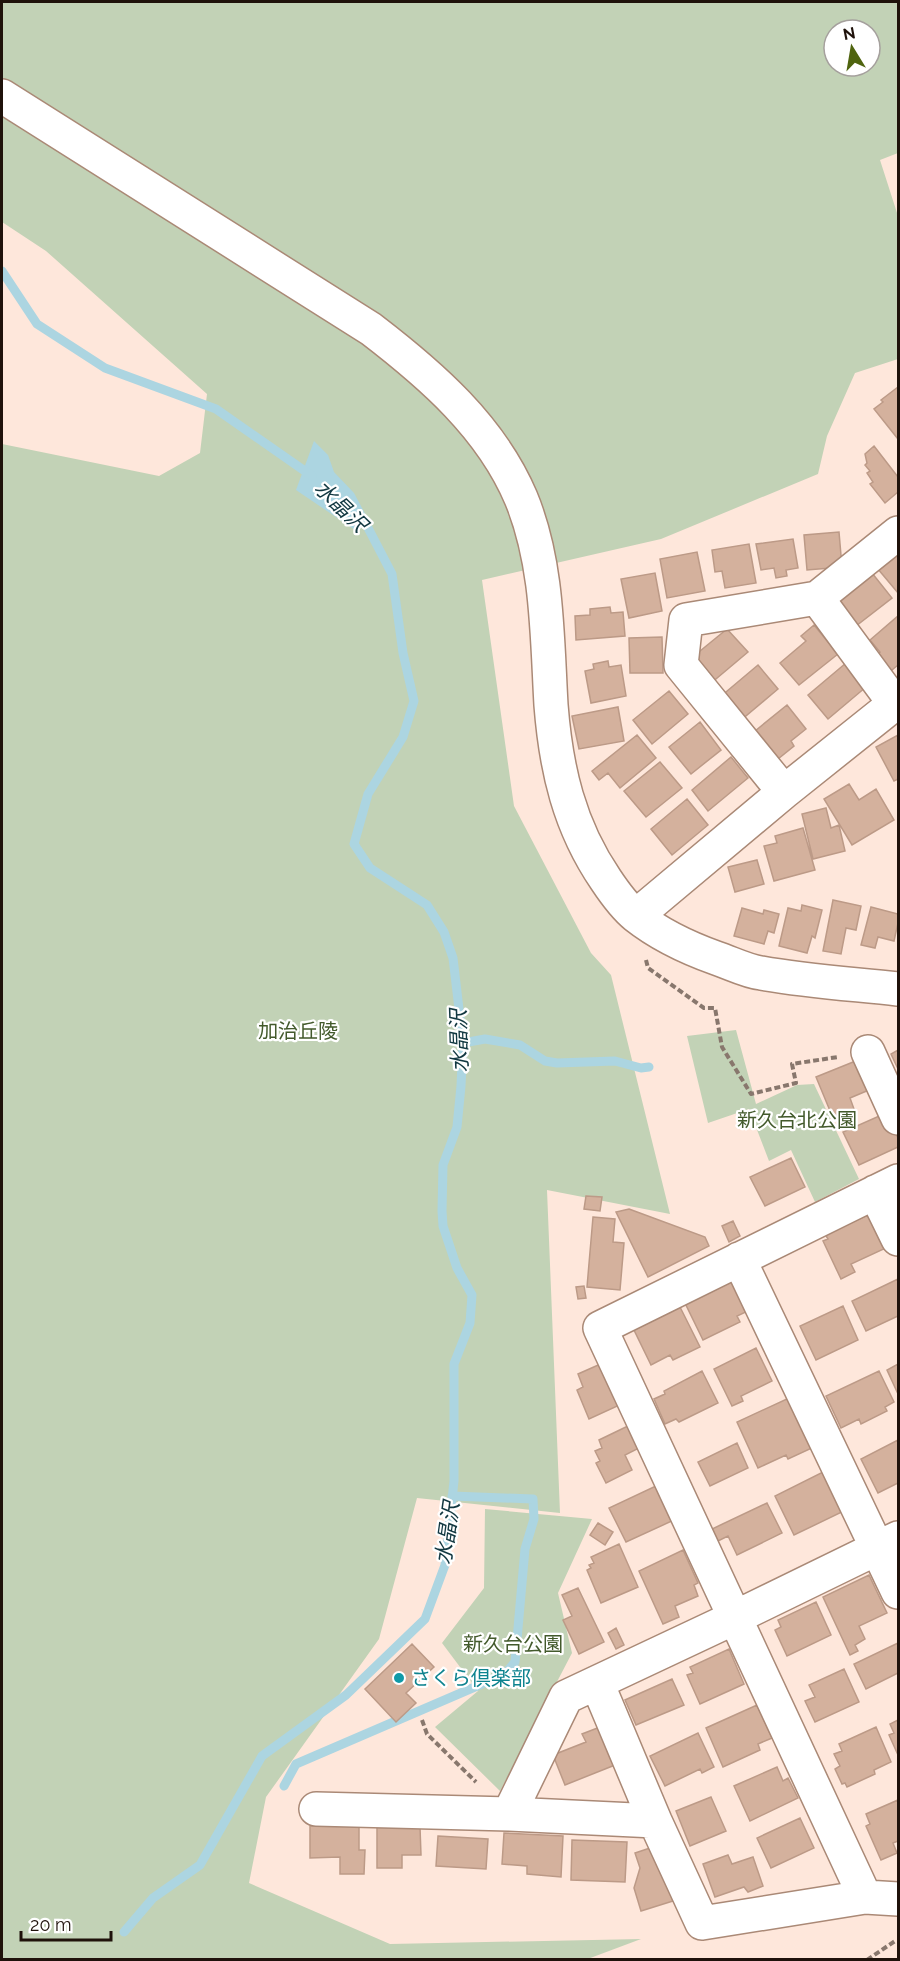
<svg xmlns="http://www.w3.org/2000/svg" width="900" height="1961" viewBox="0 0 900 1961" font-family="Raleway,'Noto Sans JP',sans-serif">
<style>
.green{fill:#c2d2b6;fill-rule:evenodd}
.water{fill:#acd5e1}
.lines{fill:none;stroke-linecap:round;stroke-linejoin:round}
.stream{stroke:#acd5e1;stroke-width:9}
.building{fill:#d4b19d;stroke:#bc9a87;stroke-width:1.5}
.minor-casing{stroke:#aa8976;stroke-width:36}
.path{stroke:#88776d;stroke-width:4;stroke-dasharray:6 3;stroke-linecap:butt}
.minor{stroke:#fff;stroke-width:33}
.culture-dot{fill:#0f9aa8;stroke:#fff;stroke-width:2}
.labels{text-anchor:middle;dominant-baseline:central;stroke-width:4.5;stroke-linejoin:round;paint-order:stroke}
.park-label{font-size:20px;fill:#435a2c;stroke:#fff}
.culture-label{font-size:20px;fill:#0d838f;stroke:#fff;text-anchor:start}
.water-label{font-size:21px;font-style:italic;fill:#123841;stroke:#fff}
</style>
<rect width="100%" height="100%" fill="#fee7db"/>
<path class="green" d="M2,2h896v151l-18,7 18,56v143l-43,14 -28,63 -9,38 -157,65 -179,41 32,226 77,147 20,22 59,239 -123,-24 13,323 -143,-15 -38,141 -113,158 -17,86 141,61 251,-5 -56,21 -583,-1v-1515l157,32 41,-23 7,-59 -161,-143 -44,-29zM834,30h36v36h-36z
M736,1030l20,74 41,-19 17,-1 45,95 -44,23 -24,-52 -22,11 -20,-52 -41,14 -21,-87z
M485,1509l107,10 -34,74 14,60 -72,138 -65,-64 43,-36 -36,-48 42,-55z"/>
<path class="water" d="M314,441l14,14 6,17 20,21 14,26 -1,5 -12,6 -59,-40z"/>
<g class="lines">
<path class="stream" d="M2,271l35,53 68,44 111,41 96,67
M463,1043l22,-4 35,6 25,16 12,2 58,-2 26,7 8,-1
M284,1786l12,-22 209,-90 10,-12 10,-113 9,-30 -1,-20 -81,-3
M124,1932l29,-34 47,-33 62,-109 84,-61 79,-76 20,-54 9,-84v-117l16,-41 2,-28 -15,-27 -14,-42 -1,-15 1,-46 14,-38 4,-41 2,-43 -10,-85 -9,-26 -17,-27 -57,-37 -16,-24 14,-50 35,-57 11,-36 -11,-48 -11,-79 -26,-50 -8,-7"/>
</g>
<path class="building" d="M898,387v52l-24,-30 9,-7 -2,-2z
M874,446l24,31v15l-13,11 -15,-19 3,-2 -6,-9 3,-2 -5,-6 2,-2 -2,-9z
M839,532l3,35 -35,3 -3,-35z
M793,539l5,29 -12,2 1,6 -11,2 -2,-10 -13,2 -5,-26z
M749,544l7,39 -31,5 -3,-17 -7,1 -3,-22z
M697,552l8,39 -38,7 -7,-39z
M898,553v40l-20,-24z
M655,573l7,38 -33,7 -8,-39z
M872,573l20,25 -36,28 -20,-25z
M610,607l1,6 12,-1 2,24 -49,4 -1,-24 15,-1v-6z
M898,616v49l-12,10 -14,-17 8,-6 -10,-12z
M814,625l24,29 -39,31 -19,-22 26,-22 -5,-5z
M727,629l21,23 -38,32 -21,-24z
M662,637l1,36h-33l-1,-35z
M608,661l1,6 12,-2 5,31 -35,7 -6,-32 9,-2 -1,-5z
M846,663l20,24 -38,32 -20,-24z
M758,665l20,24 -38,32 -20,-24z
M669,691l19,23 -36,30 -19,-24z
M787,705l19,24 -15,12 3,5 -16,13 -23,-28z
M618,707l6,34 -45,8 -7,-33z
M700,722l21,28 -30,24 -22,-27z
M637,735l19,23 -36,30 -12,-15 -9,7 -7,-9z
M898,735v44l-4,2 -18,-34z
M731,757l17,21 -40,33 -16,-21z
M660,762l22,26 -36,29 -22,-26z
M849,784l10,16 17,-11 18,31 -42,25 -28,-46z
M687,799l21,26 -36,30 -21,-26z
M826,808l5,20 8,-3 6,26 -32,8 -11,-45z
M803,828l12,42 -41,11 -10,-35 13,-3 -2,-7z
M757,860l7,24 -29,8 -7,-25z
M833,900l28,6 -5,24 -10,-2 -5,26 -18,-3z
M802,905l20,5 -7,28 -3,-2 -5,17 -28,-7 9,-38 13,3z
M871,907l27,7v9l-4,18 -16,-4 -3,11 -14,-3z
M742,908l21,6 1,-4 15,4 -5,19 -6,-2 -4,13 -30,-8z
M898,1050v19l-7,-15z
M863,1058l13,29 -26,11 4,11 -21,9 -17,-41z
M886,1113l12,25v9l-39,18 -16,-33z
M791,1158l14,29 -40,19 -15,-29z
M586,1196l16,1 -2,14 -16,-2z
M629,1209l76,28 4,9 -61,31 -32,-65z
M868,1215l20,32 -37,17 4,8 -14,7 -18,-38 5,-2 -3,-5z
M593,1217l22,2 -2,23 11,1 -4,47 -33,-3z
M733,1221l7,15 -11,6 -7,-16z
M732,1278l16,33 -11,5 3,6 -37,18 -19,-39z
M898,1279v37l-32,15 -14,-30z
M584,1286l2,12 -8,1 -2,-12z
M679,1305l21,42 -27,13 -3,-5 -19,10 -18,-37z
M843,1306l15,34 -42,20 -16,-34z
M756,1348l16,33 -31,15 2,5 -11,5 -18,-37z
M605,1362l19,41 -35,16 -12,-29 6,-3 -5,-13z
M898,1364v30l-11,-24z
M702,1371l16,32 -39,19 -3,-3 -11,5 -11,-25 11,-5 -1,-3z
M879,1371l15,31 -9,5 2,4 -26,13 -2,-5 -18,9 -15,-32z
M789,1398l23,50 -24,11 -2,-4 -28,13 -21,-46z
M632,1424l11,22 -18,9 7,15 -26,13 -10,-20 4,-2 -5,-10 7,-3 -3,-8z
M898,1440v43l-20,10 -17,-34z
M737,1443l11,25 -38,18 -12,-24z
M827,1470l19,40 -52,25 -19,-39z
M658,1485l16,35 -48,22 -17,-34z
M767,1503l15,30 -45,22 -9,-19 -10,5 -6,-12z
M598,1523l15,9 -8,13 -15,-10z
M619,1544l19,43 -37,16 -14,-33 4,-2 -2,-3 5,-2 -3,-6z
M683,1550l15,33 -4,2 4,11 -23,10 4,11 -16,7 -24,-53z
M869,1575l18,38 -28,13 6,13 -10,6 3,6 -8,4 -27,-58z
M578,1588l26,54 -25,12 -16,-34 9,-4 -10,-21z
M816,1602l15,33 -44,21 -12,-26 6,-3 -3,-7z
M616,1628l8,17 -8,4 -8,-16z
M898,1643v30l-32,16 -12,-25z
M412,1644l22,23 -28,26 10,10 -20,19 -31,-33z
M729,1649l15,35 -44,20 -13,-29 6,-2 -3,-6z
M844,1669l15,33 -44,20 -10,-21 10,-4 -6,-12z
M672,1679l12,26 -48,20 -11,-25z
M757,1705l15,33 -14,6 2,6 -37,17 -17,-39z
M898,1720v35l-9,-20 5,-2 -4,-9z
M600,1727l15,38 -50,20 -12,-30 33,-13 -4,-8z
M876,1727l15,35 -17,8 1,4 -28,13 -2,-4 -3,1 -7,-15 5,-3 -6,-12 8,-3 -3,-7z
M698,1733l16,34 -12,6 -2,-4 -35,17 -15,-30z
M777,1767l6,14 5,-3 10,20 -48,23 -16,-35z
M711,1797l15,34 -36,15 -14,-35z
M898,1800v41l-5,2 4,10 -16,7 -15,-34 4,-2 -4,-10z
M800,1818l14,30 -43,20 -14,-30z
M310,1826h49v24h6l-1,24h-24v-17l-30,1z
M377,1827h43l1,28h-19v13h-25z
M504,1833l59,3 -2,41 -34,-3v-8l-25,-2z
M438,1836l50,3 -2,30 -50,-3z
M572,1840l55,2 -2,40 -54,-2z
M656,1846l17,55 -32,10 -7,-23 6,-20 -5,-15z
M728,1855l4,9 21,-7 10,29 -15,6 -4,-5 -29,10 -12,-33z"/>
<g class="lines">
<g class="minor-casing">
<path id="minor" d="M2,96l369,233c60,46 120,98 150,169 27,65 26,138 30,207 5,64 18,121 55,175 8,12 19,27 30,36 24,19 52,32 80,42 15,5 30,13 45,15 45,8 92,11 137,16
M817,598l81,-65
M784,792l-103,-127 5,-45 131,-22 78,106
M636,916l148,-124 114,-91
M868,1052l30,66
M875,1192l23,47
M739,1259l159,333
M597,1683l58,138 47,102 163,-26 33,2
M316,1809l193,5 146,7
M509,1814l57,-117 170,-80 162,-79
M865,1897l-265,-569 298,-147"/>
</g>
<path class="path" d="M646,960l2,8 56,40h11l7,39 29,47 45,-11 -4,-19 46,-7
M422,1720l5,14 49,48
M867,1960l28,-19"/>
<use href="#minor" class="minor"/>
</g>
<circle class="culture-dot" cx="399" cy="1678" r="6"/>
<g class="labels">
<g class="park-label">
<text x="298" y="1031">加治丘陵</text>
<text x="797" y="1120">新久台北公園</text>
<text x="513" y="1644">新久台公園</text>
</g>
<g class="culture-label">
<text x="411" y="1678">さくら倶楽部</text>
</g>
<g class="water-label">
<text transform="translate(341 506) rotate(44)">水晶沢</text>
<text transform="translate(459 1041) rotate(-92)">水晶沢</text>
<text transform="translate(447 1533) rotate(-82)">水晶沢</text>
</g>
</g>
<rect width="900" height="1961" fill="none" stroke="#1f120b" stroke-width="6"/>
<g transform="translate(852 48) rotate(349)"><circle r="28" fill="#ffffff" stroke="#a5a09d" stroke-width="1.5"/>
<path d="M0-4.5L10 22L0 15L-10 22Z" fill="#4f640f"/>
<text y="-9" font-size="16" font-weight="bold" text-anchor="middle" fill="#1f120b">N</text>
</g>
<path d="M21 1931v9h90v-9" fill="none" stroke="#1f120b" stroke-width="3"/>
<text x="30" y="1931" font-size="18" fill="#1f120b" stroke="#ffffff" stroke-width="4.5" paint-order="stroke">20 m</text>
</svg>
